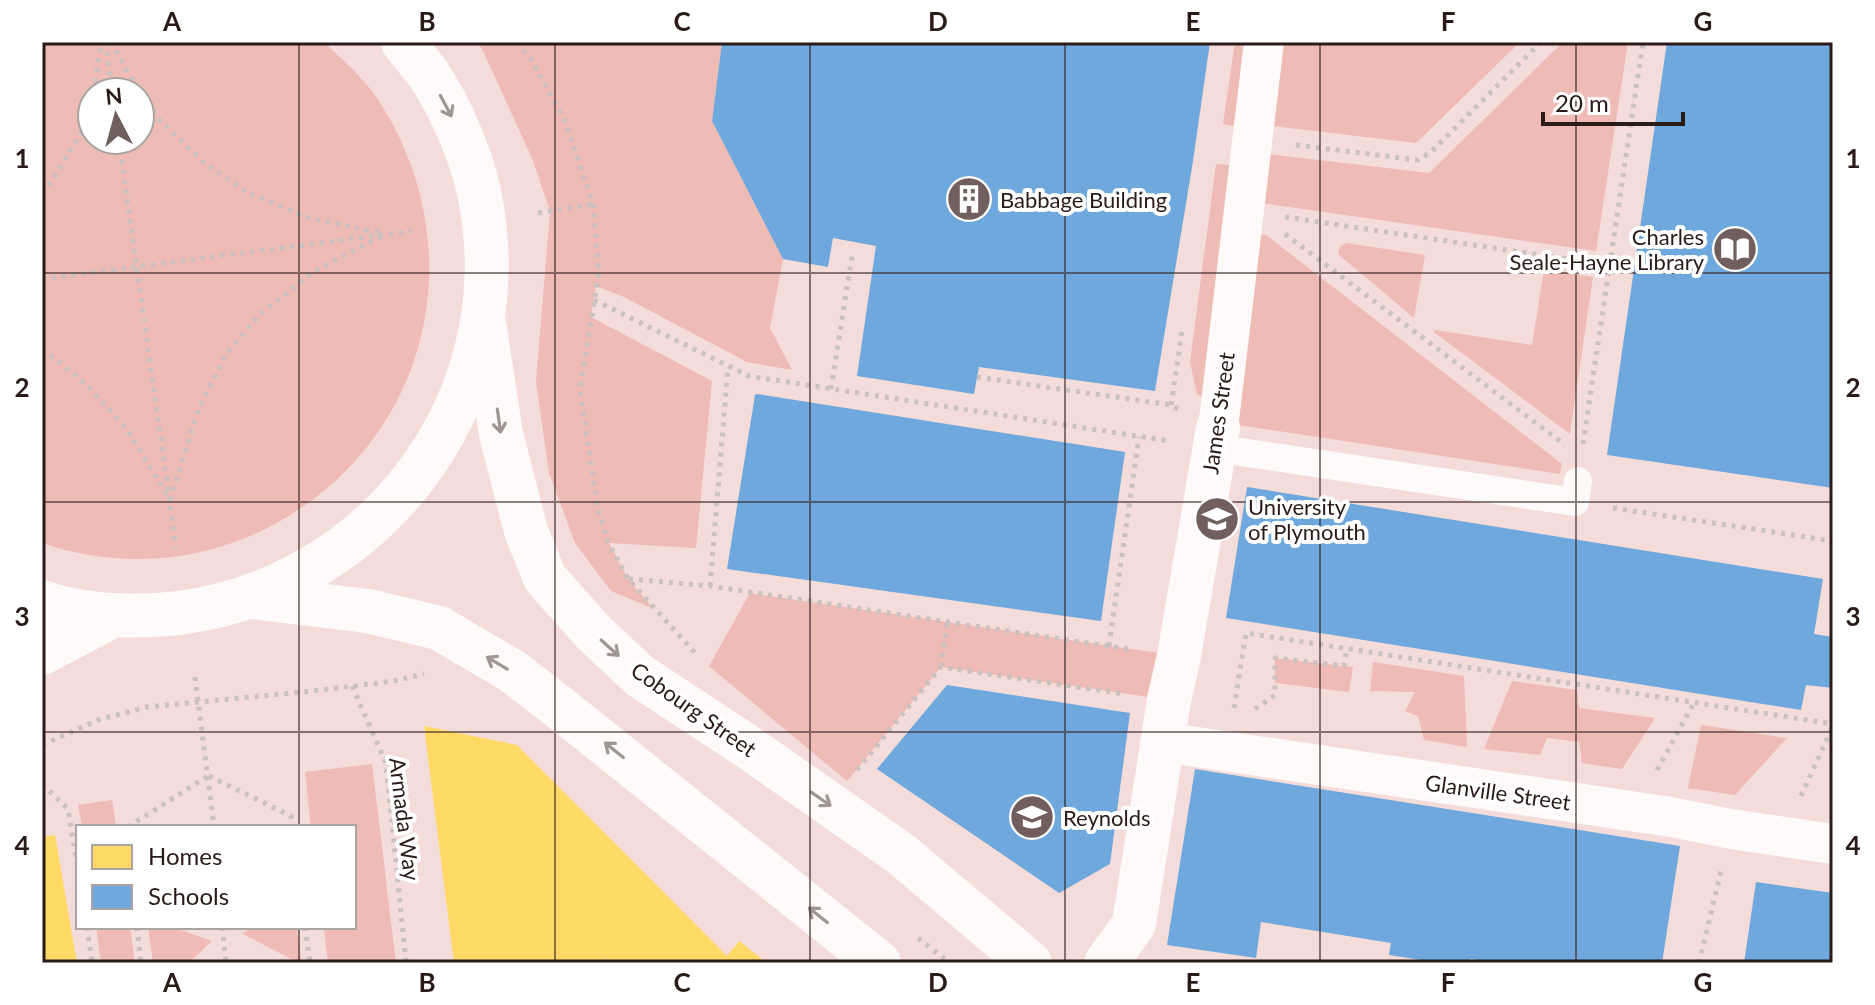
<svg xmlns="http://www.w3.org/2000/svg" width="1875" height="1005" viewBox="0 0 1875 1005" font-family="Lato,sans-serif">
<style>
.green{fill:#eebbb5;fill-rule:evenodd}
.homes{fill:#ffd966}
.schools{fill:#6fa8dc}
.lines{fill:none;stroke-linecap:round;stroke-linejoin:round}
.path{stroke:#cac1c0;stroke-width:5;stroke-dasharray:4 6;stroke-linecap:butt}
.service{stroke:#fdfaf9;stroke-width:28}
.pedestrian{stroke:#fdfaf9;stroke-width:40}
.minor{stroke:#fdfaf9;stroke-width:44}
.primary{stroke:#fdfaf9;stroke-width:44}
.oneway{stroke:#9e9694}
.grid{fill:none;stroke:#2a1b19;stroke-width:2;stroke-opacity:0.55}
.labels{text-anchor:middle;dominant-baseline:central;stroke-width:8;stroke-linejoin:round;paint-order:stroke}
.poi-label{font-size:22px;fill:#2a1b19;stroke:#fff;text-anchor:start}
.street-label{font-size:22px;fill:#2a1b19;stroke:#fff}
.neatline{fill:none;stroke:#2a1b19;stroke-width:3}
.grid-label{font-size:26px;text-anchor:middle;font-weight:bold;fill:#2a1b19}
</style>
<rect width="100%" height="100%" fill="#f4dcda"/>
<path class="green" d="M42,42h281c23,20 46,41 61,67 94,156 37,349 -129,425 -68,30 -143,33 -213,9zM92,92h48v48h-48z
M477,42h245l-10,79 71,138 -13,69 22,42 -45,-8 -123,-65 -28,-11 -5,31 121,64 -16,167 -87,-5 19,36 26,30 -43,-18 -36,-48 -26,-70 -13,-91 14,-171 -18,-53 -50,-109z
M1235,42h22l-12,86 -22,-4z
M1282,42h238l-104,101 -144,-17z
M1563,42h65l-32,209 -334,-48 6,-49 161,19z
M1216,164l25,2 -29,232 -15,-3 -7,-33z
M1261,235h5l296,229 -2,10 -322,-49z
M1346,243l79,12 -11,63 -76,-64 2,-7z
M1544,269l49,8 -23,157 -136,-102 1,-2 97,15z
M750,593l429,63 -10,44 -228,-33 -94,114 -138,-115z
M1275,658l78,9 -4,25 -74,-9z
M1373,662l91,14 3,71 -43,-7 -6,-24 -13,-5 10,-19 -45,-1z
M1512,681l65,9 2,18 76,10 -33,51 -40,-6 -3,-21 -32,-4 -7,17 -56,-6z
M1701,725l86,13 -52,57 -47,-7z
M372,764l24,199h-68l-4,-36h30v-100h-43l-6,-55z
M112,800l4,27h-34l-4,-22z
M96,927h34l5,36h-34z
M148,927h24l40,14 -23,22h-36z
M251,927h46l5,36h-3l-56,-29z"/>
<path class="homes" d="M424,726l93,19 210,211 12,-15 28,22h-155l-4,-4 -29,4h-125z
M55,835l22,128h-35v-126z"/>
<path class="schools" d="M722,42h488l-17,119 -38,230 -176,-24 -5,27 -117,-18 19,-130 -43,-8 -5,29 -45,-8 -71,-138z
M1667,42h166v446l-226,-33z
M757,394l368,58 -24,169 -374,-52 28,-174z
M1247,487l576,92 -9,55 19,3v51l-27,-3 -5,25 -575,-92z
M947,685l183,28 -20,151 -51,29 -182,-124z
M1195,769l485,77 -18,117h-164l-28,-4v4h-30l-51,-8 2,-12 -130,-21 -5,36 -89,-13z
M1756,882l77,11v70h-89z"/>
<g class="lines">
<path class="path" d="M106,42l6,50
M111,42l24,42 24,35 44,43 45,31 61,25 73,15
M517,42l14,17 34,62 28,83 6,68 -19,118 17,115 11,37 20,37 68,75
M93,92l9,-50
M119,140l57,408
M1296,145l122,15 13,-8 110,-110
M42,193l12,-15 29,-49 9,-34
M538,213l55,-9
M1285,217l324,48
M1285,234l280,211
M42,279l370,-48
M594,300l155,76 420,65
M42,349l44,35 40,44 44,72 30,-95 27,-52 33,-39 56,-44 70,-36
M977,377l194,28 7,4
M831,389l21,-133
M1171,405l11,-74
M1583,444l60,-402
M1613,508l220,33
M629,579l81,7 424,64
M710,586l18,-219
M1109,646l30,-209
M941,667l6,-45
M195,677l19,150
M352,686l34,77 20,200
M1234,708l12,-75 587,91
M1255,709l20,-14v-37l69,8 3,-19
M42,745l56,-25 49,-13 166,-16 80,-10 31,-7
M857,770l84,-103 184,27
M1657,770l38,-69
M209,776l82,40 2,11
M42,784l26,25 10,62
M1801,796l32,-70
M128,827l80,-51
M87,927l5,36
M137,927l4,36
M222,927l4,36
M305,927l5,36
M918,938l28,22 -3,3
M1699,963l22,-92"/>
<path class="service" d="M1214,448l361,54 3,-21"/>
<path class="pedestrian" d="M1218,428l46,-386
M1163,742l508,75 60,12 102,15"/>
<path class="minor" d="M1106,963l28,-39 35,-224 10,-44 39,-228"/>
<path class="primary" d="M483,316l18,118 25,97 19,47 48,54 47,44 105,69 156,109 129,109
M252,597l116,14 71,17 73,43 48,37 319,255
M42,602c52,18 126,17 179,3 183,-48 297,-227 258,-413 -8,-37 -29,-86 -50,-117 -8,-11 -18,-22 -26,-33
M42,653l72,-38"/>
</g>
<defs><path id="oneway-shaft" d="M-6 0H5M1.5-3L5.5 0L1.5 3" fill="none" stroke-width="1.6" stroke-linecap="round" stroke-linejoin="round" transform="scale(2)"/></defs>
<g class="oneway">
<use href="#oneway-shaft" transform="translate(446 106) rotate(62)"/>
<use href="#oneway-shaft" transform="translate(499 421) rotate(82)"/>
<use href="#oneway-shaft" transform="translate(610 648) rotate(42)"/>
<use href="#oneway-shaft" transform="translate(497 663) rotate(-149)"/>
<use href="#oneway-shaft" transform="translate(614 750) rotate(-141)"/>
<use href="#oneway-shaft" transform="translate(821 799) rotate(35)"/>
<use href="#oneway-shaft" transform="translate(818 915) rotate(-141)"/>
</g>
<path class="grid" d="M299,42v785M555,42v921M810,42v921M1065,42v921M1320,42v921M1576,42v921M42,273h1791M42,502h1791M42,732h1791M299,927v36"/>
<defs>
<g id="building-disc" transform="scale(2.3)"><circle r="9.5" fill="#715f5d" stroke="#fff"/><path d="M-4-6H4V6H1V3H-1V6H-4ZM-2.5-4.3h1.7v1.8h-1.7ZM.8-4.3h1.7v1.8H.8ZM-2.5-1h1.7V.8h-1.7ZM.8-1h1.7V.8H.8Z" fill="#fff"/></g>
<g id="library-disc" transform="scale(2.3)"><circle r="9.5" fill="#715f5d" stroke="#fff"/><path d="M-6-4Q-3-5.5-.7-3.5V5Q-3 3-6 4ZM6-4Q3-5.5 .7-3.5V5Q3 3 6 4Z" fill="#fff"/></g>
<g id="university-disc" transform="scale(2.3)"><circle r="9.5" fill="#715f5d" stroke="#fff"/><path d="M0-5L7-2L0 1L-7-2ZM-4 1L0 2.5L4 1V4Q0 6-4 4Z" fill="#fff"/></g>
</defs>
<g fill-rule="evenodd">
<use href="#building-disc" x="969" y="199"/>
<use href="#library-disc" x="1735" y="249"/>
<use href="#university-disc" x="1217" y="519"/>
<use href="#university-disc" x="1032" y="817"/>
</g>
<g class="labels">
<g class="poi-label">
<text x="1000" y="199">Babbage Building</text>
<text x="1704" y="236" text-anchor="end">Charles<tspan x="1704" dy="25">Seale-Hayne Library</tspan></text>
<text x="1248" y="506">University<tspan x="1248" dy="25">of Plymouth</tspan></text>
<text x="1063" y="817">Reynolds</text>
</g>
<g class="street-label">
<text transform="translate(1218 413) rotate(-82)">James Street</text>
<text transform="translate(694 709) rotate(35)">Cobourg Street</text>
<text transform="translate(1498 792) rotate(8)">Glanville Street</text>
<text transform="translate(405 819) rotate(83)">Armada Way</text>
</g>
</g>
<rect width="1875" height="1005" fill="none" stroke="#ffffff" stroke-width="88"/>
<rect x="76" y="825" width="280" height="104" fill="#ffffff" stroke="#aaa4a3" stroke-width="2"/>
<rect x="92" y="845" width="40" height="24" fill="#ffd966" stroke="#aaa4a3" stroke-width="2"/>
<text x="148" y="865" font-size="24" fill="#2a1b19">Homes</text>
<rect x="92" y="885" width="40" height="24" fill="#6fa8dc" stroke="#aaa4a3" stroke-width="2"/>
<text x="148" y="905" font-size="24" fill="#2a1b19">Schools</text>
<g transform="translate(116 116) rotate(354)"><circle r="38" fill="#ffffff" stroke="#aaa4a3" stroke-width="2"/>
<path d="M0-6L14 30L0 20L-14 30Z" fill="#715f5d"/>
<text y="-12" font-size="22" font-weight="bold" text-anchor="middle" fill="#2a1b19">N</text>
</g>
<path d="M1543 112v12h140v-12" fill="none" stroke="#2a1b19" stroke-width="4"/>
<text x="1555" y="112" font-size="24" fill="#2a1b19" stroke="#ffffff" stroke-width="6" paint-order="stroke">20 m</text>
<rect x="44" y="44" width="1787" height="917" class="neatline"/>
<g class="grid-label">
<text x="172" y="31">A</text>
<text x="427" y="31">B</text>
<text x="682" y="31">C</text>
<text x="938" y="31">D</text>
<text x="1193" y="31">E</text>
<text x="1448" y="31">F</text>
<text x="1703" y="31">G</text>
<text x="22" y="168">1</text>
<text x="1853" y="168">1</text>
<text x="22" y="397">2</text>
<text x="1853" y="397">2</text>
<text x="22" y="626">3</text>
<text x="1853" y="626">3</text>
<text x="22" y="855">4</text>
<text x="1853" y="855">4</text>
<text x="172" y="992">A</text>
<text x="427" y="992">B</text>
<text x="682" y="992">C</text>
<text x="938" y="992">D</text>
<text x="1193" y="992">E</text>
<text x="1448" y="992">F</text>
<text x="1703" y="992">G</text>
</g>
</svg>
